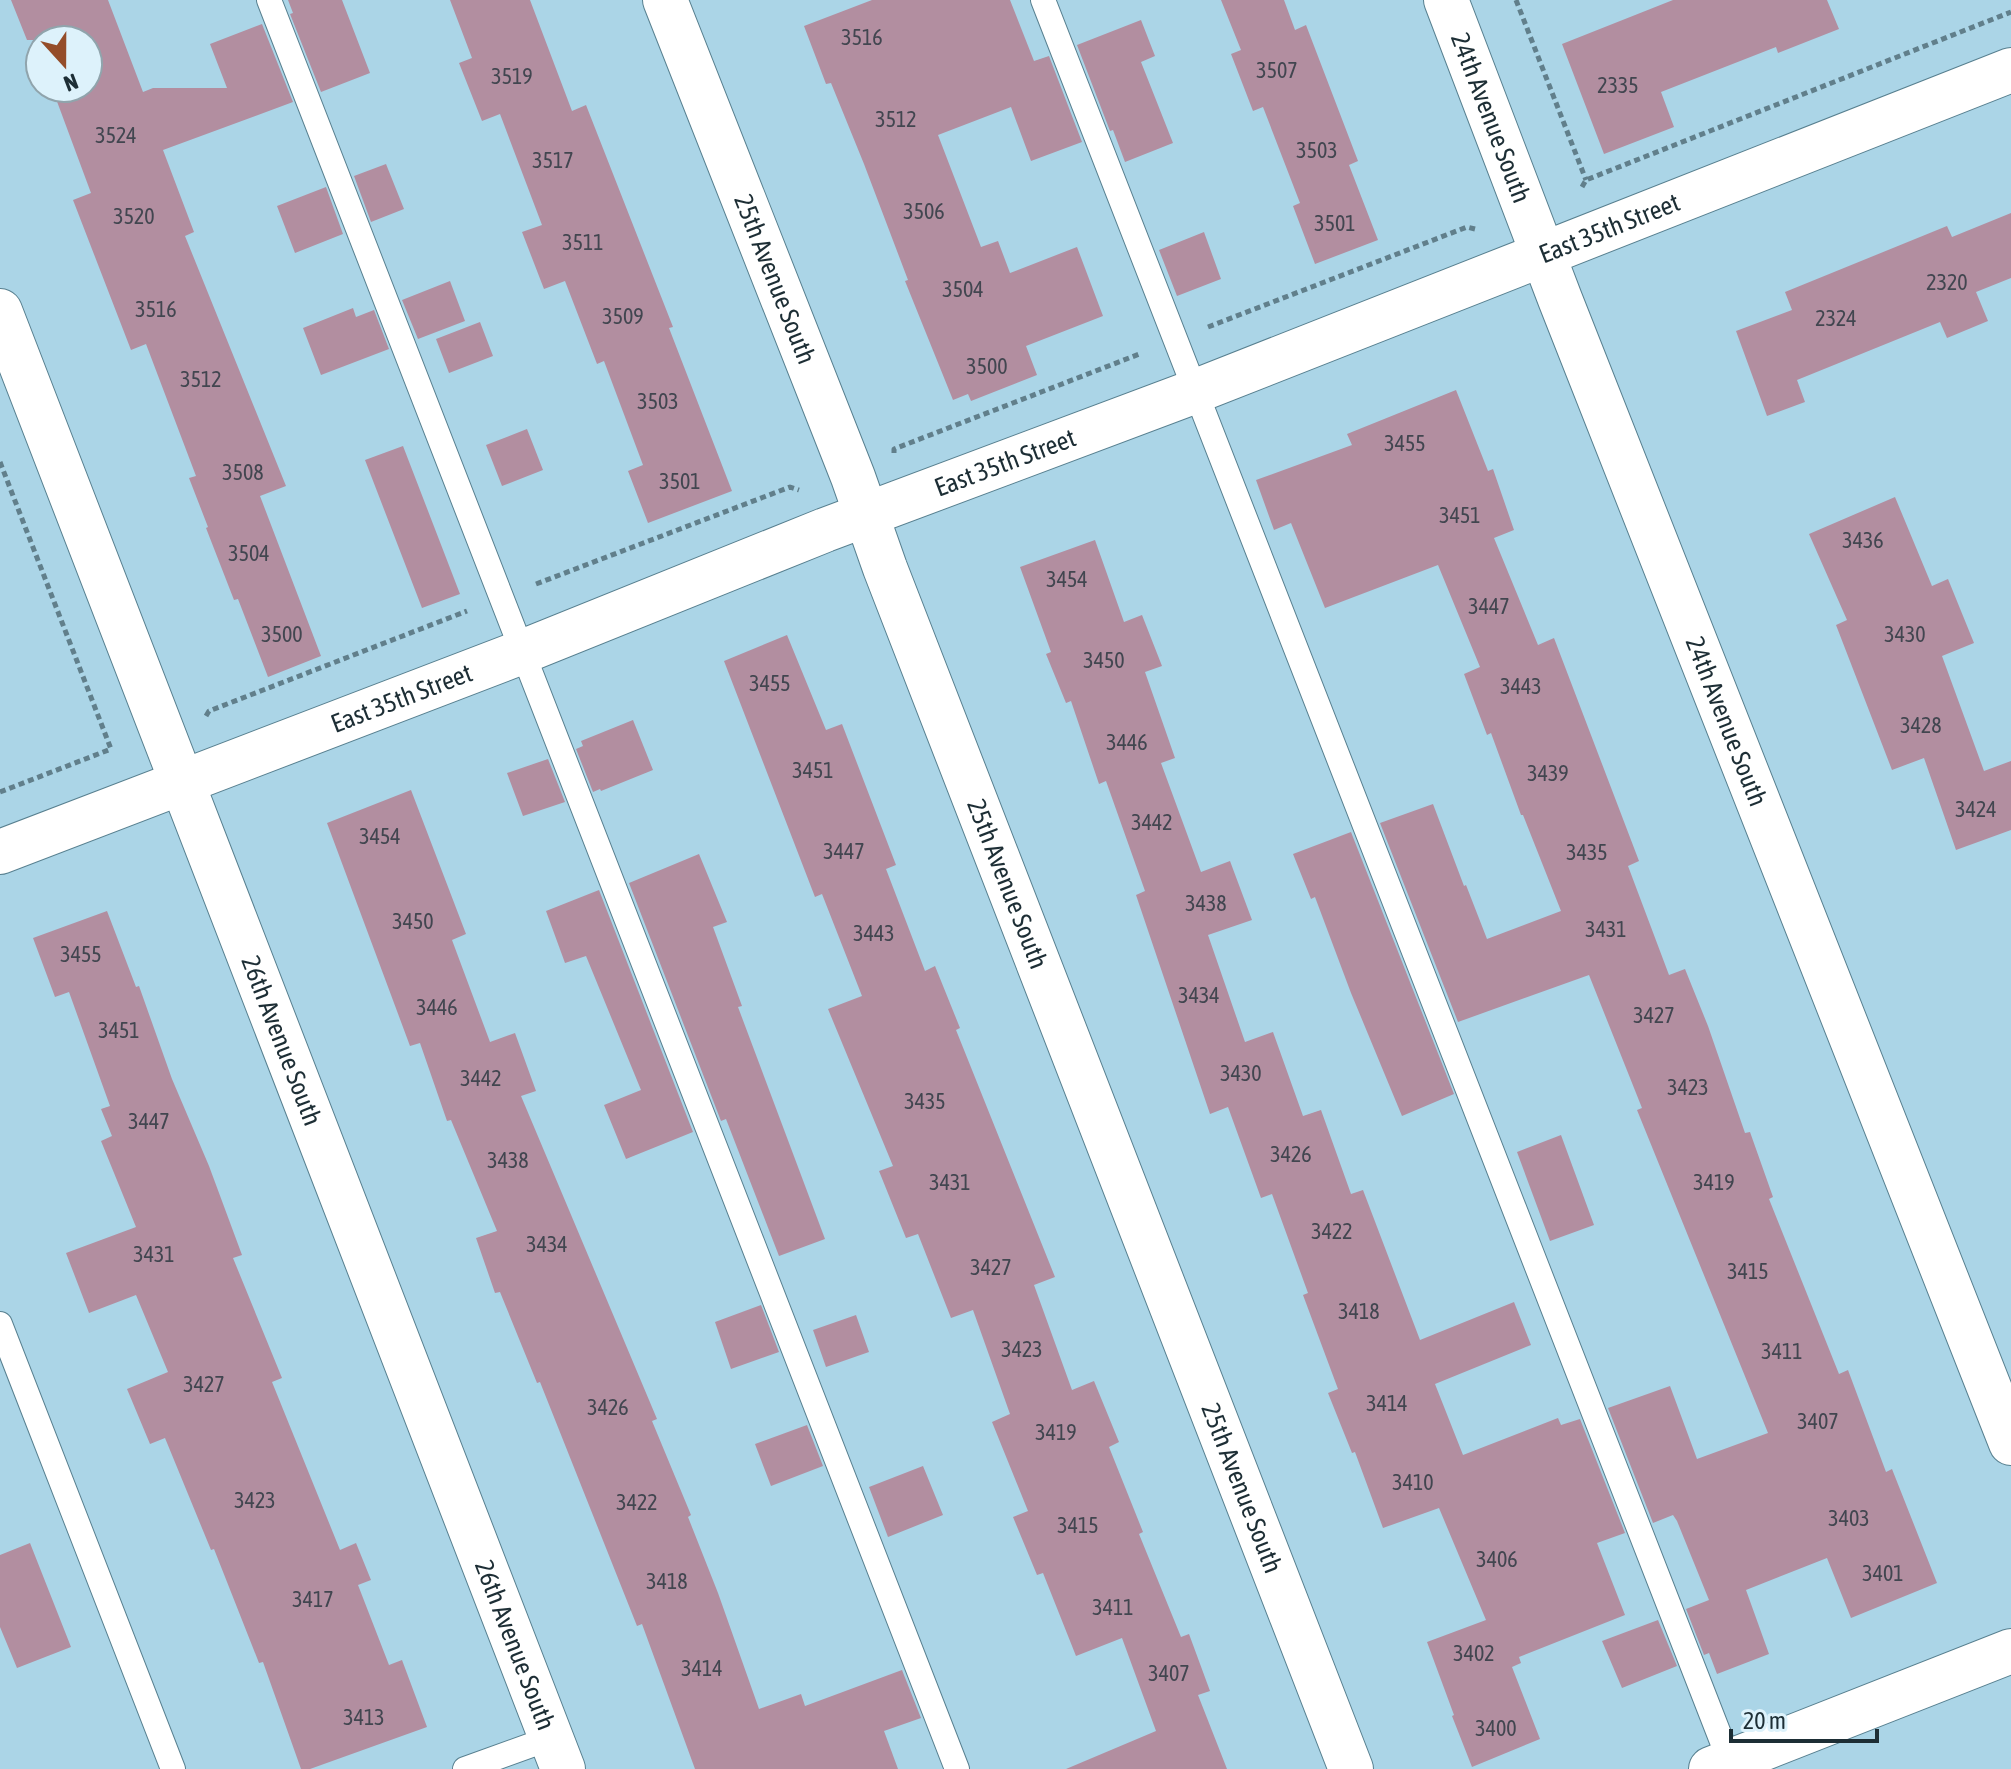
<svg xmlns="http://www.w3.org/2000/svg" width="2011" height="1769" viewBox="0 0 2011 1769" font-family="'Asap Condensed',sans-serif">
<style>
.building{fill:#b28ea0}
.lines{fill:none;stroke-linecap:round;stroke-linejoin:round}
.service-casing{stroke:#588090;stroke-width:26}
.minor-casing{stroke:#588090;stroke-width:46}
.tertiary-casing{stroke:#588090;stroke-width:46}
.path{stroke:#617f8b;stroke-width:5;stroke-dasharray:6 4;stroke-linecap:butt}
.service{stroke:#fff;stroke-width:24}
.minor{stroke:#fff;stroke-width:44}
.tertiary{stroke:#fff;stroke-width:44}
.labels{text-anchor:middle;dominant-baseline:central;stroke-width:8;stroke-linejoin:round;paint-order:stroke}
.number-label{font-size:22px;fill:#424650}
.street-label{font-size:26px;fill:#1d2e35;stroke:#ddf2fb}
</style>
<rect width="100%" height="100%" fill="#abd5e7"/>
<path class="building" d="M11,0h97l35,92 10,-4h74l-17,-44 52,-20 31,78 -130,48 31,82 -9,4 101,250 -26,10 61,160 -53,21 -30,-78 -4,1 -28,-72 2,-1 -19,-49 7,-2 -50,-132 -15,6 -58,-150 18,-7 -39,-105h36v-48h-48v17l-7,-17h-6z
M288,0h54l28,73 -49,19 -31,-78 3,-1z
M450,0h80l42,111 14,-6 87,222 -4,1 63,163 -84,32 -20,-52 15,-6 -39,-104 -7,3 -32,-83 -21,8 -22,-57 20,-7 -42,-111 -18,7 -23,-58 13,-5z
M872,0h138l24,61 15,-5 33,86 -51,19 -20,-54 -73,28 43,112 17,-6 12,32 67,-26 26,69 -77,30 11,29 -66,26 -3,-7 -15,6 -48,-119 3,-1 -44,-116 -33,-81 -5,1 -22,-58z
M1221,0h63l11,30 11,-5 52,136 -9,4 29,75 -63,24 -22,-58 7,-3 -37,-96 -10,4 -22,-57 10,-4z
M1673,0h154l12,29 -61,24 -2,-6 -115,45 13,35 -70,27 -42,-110z
M1141,20l14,36 -14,6 32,81 -48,19 -12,-32 -3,1 -33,-86z
M386,164l18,45 -33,13 -17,-46z
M326,187l17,47 -48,19 -18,-47z
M2011,213v65l-35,14 12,29 -41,17 -7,-16 -143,58 8,22 -38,14 -31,-85 56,-21 -7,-18 162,-66 5,11z
M1204,232l17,47 -44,17 -18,-46z
M450,281l15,40 -47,18 -16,-39z
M353,308l3,9 18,-7 15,39 -68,26 -18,-47z
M480,322l13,34 -44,17 -13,-34z
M1456,390l32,81 5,-2 21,61 -20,8 44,107 16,-7 85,223 -11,5 41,109 16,-6 23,57 37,107 5,-1 23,65 -4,2 70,175 9,-4 38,102 6,-3 45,114 -86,35 -24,-60 -81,32 23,64 -52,20 -8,-21 -5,2 -18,-46 23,-9 -32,-79 -4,-6 -20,8 -45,-115 62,-22 27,73 71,-26 -131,-323 5,-2 -53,-133 -131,47 -78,-199 53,-19 31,82 2,-1 21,54 74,-28 -38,-96h-2l-30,-82 -4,2 -23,-61 16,-7 -42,-102 -113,43 -34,-85 -17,7 -18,-50 96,-35 -5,-11z
M527,429l16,41 -41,16 -16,-41z
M403,446l57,148 -38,14 -57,-148z
M1895,497l37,89 16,-7 26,64 -32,13 42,115 27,-10v69l-55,20 -32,-92 -32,12 -56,-145 11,-5 -38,-86z
M1095,540l29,82 18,-7 20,51 -17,6 30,86 -14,5 40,109 29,-11 22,59 -44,15 37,107 28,-10 30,84 18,-6 30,84 12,-4 57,150 94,-38 17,43 -96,39 28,71 95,-37 3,7 19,-6 45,114 -28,10 28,72 -106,42 2,6 -9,4 28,72 -68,28 -20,-51 2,-1 -27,-73 59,-22 -47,-112 -56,20 -28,-76 -3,1 -24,-60 10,-4 -35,-94 5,-2 -36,-99 -11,4 -33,-91 -18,7 -74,-219 9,-4 -39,-110 -7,3 -28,-83 -5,2 -20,-49 5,-2 -31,-85z
M787,635l39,95 16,-6 54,141 -10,4 39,102 10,-5 25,62 -4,2 99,247 -21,8 38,105 22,-9 25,61 -10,5 34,85 -4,2 42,103 8,-3 21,57 -12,4 29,74h-161l90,-38 -34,-93 -46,18 -33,-83 -6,2 -24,-58 15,-6 -36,-89 18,-8 -37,-104 -22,8 -33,-84 -12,4 -27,-67 14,-5 -65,-157 34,-13 -40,-102 -7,3 -91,-236z
M633,720l20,50 -52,21 -1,-2 -7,3 -17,-43 7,-3 -2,-5z
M548,759l17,43 -42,14 -16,-43z
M411,790l55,144 -14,6 38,102 25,-9 21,58 -15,5 136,323 -5,2 39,94 -3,2 30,76 41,116 42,-15 4,12 97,-36 19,48 -37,13 14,38h-203l-53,-145 -5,2 -97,-244 -3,1 -37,-91 -5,1 -19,-55 21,-7 -46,-111 -4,1 -27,-78 -10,3 -83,-223z
M1351,832l103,262 -52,22 -51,-123 -36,-96 -4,2 -18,-45z
M699,854l28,68 -14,5 29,79 -4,1 87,232 -46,17 -53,-137 -5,2 -92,-238z
M599,890l94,242 -67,27 -22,-54 37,-15 -55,-134 -21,7 -19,-52z
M107,911l29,76 3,-1 33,93 37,87 33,89 -9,3 49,120 -10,4 68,168 16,-7 15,37 -13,5 31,80 13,-5 25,67 -117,42h-9l-38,-107 -4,1 -45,-114 -3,1 -46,-112 -15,6 -23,-55 41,-17 -32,-77 -47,18 -23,-60 70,-26 -35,-86 11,-5 -11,-27 9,-3 -41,-114 -14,5 -22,-59z
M1561,1135l33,90 -44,16 -33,-89z
M761,1305l18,47 -48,17 -16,-47z
M856,1315l13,37 -43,15 -13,-37z
M807,1425l16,41 -52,20 -16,-42z
M923,1466l20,49 -55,22 -19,-50z
M30,1543l41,104 -54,21 -17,-41v-72z
M1658,1620l19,46 -55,22 -20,-47z"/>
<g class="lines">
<g class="service-casing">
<path id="service" d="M269,0l688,1769
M1043,0l687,1762
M0,1324l173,445
M465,1769l86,-31"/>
</g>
<g class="minor-casing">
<g id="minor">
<path id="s1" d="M665,0l188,477 32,91 466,1201"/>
<path id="s2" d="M1446,0l114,299 451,1144"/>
<path id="s3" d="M0,311l563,1458"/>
<path d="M1711,1769l300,-118"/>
</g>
</g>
<g class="tertiary-casing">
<g id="tertiary">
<path id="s4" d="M0,852l522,-200 303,-122 371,-139 815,-321"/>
</g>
</g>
<path class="path" d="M1516,0l70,180
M1582,187l4,-7 425,-168
M1208,327l259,-100 8,2
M894,453v-4l248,-96
M0,462l111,287
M536,584l254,-97 9,3
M206,716l3,-5 258,-100
M0,792l111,-43"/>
<use href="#service" class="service"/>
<use href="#minor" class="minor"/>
<use href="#tertiary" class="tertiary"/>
</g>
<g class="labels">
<g class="number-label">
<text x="862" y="37">3516</text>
<text x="1277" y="70">3507</text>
<text x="512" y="76">3519</text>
<text x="1618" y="85">2335</text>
<text x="896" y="119">3512</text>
<text x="116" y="135">3524</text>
<text x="1317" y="150">3503</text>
<text x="553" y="160">3517</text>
<text x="924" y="211">3506</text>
<text x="134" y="216">3520</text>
<text x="1335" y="223">3501</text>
<text x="583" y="242">3511</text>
<text x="1947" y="282">2320</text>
<text x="963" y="289">3504</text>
<text x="156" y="309">3516</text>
<text x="623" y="316">3509</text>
<text x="1836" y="318">2324</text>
<text x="987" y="366">3500</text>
<text x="201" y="379">3512</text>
<text x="658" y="401">3503</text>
<text x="1405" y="443">3455</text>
<text x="243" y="472">3508</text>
<text x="680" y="481">3501</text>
<text x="1460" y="515">3451</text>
<text x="1863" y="540">3436</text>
<text x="249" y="553">3504</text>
<text x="1067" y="579">3454</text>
<text x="1489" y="606">3447</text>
<text x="282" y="634">3500</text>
<text x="1905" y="634">3430</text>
<text x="1104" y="660">3450</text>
<text x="770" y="683">3455</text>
<text x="1521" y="686">3443</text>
<text x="1921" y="725">3428</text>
<text x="1127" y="742">3446</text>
<text x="813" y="770">3451</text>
<text x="1548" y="773">3439</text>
<text x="1976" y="809">3424</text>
<text x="1152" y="822">3442</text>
<text x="380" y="836">3454</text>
<text x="844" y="851">3447</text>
<text x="1587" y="852">3435</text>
<text x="1206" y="903">3438</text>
<text x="413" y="921">3450</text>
<text x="1606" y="929">3431</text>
<text x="874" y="933">3443</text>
<text x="81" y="954">3455</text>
<text x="1199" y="995">3434</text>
<text x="437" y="1007">3446</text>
<text x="1654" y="1015">3427</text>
<text x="119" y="1030">3451</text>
<text x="1241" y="1073">3430</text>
<text x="481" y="1078">3442</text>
<text x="1688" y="1087">3423</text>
<text x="925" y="1101">3435</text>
<text x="149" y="1121">3447</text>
<text x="1291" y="1154">3426</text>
<text x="508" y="1160">3438</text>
<text x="950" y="1182">3431</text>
<text x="1714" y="1182">3419</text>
<text x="1332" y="1231">3422</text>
<text x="547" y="1244">3434</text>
<text x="154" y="1254">3431</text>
<text x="991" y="1267">3427</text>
<text x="1748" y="1271">3415</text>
<text x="1359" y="1311">3418</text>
<text x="1022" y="1349">3423</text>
<text x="1782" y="1351">3411</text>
<text x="204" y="1384">3427</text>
<text x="1387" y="1403">3414</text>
<text x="608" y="1407">3426</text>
<text x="1818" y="1421">3407</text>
<text x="1056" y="1432">3419</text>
<text x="1413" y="1482">3410</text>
<text x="255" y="1500">3423</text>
<text x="637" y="1502">3422</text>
<text x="1849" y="1518">3403</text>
<text x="1078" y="1525">3415</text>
<text x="1497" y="1559">3406</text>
<text x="1883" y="1573">3401</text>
<text x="667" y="1581">3418</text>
<text x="313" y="1599">3417</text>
<text x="1113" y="1607">3411</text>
<text x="1474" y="1653">3402</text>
<text x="702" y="1668">3414</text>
<text x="1169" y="1673">3407</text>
<text x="364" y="1717">3413</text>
<text x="1496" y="1728">3400</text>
</g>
<g class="street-label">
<text stroke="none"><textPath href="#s2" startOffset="126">24th Avenue South</textPath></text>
<text stroke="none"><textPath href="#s4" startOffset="1726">East 35th Street</textPath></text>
<text stroke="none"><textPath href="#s1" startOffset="300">25th Avenue South</textPath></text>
<text stroke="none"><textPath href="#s4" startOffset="1078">East 35th Street</textPath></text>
<text stroke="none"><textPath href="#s4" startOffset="430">East 35th Street</textPath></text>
<text stroke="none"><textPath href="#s2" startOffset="774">24th Avenue South</textPath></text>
<text stroke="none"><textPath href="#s1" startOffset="948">25th Avenue South</textPath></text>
<text stroke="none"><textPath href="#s3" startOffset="782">26th Avenue South</textPath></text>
<text stroke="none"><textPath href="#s1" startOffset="1596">25th Avenue South</textPath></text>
<text stroke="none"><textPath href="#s3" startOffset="1430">26th Avenue South</textPath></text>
</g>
</g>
<g transform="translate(64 64) rotate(159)"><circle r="38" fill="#ddf2fb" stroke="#90a4ac" stroke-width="2"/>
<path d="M0-6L14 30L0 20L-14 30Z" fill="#944d29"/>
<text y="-12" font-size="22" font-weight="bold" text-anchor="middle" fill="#1d2e35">N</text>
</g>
<path d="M1731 1729v12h146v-12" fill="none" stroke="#1d2e35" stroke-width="4"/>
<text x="1743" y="1729" font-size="24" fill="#1d2e35" stroke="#ddf2fb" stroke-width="6" paint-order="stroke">20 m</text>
</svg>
